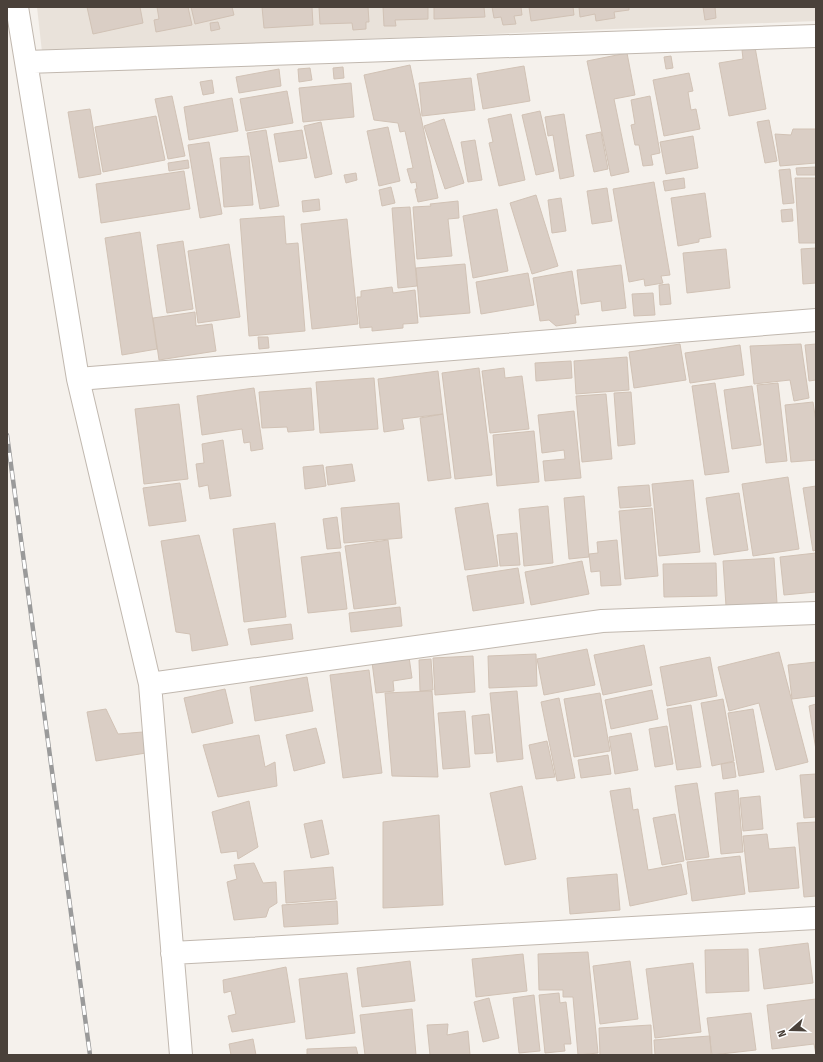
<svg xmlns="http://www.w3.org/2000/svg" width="823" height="1062" viewBox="0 0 823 1062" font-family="'Fira Sans Condensed',sans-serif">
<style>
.residential{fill:#e9e2da}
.building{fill:#dacec5;stroke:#d1c2b5}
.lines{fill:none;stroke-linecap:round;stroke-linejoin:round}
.minor-casing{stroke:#c1b8af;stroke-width:24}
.minor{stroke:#fff;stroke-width:22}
.rail-casing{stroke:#9a9a9a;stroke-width:4.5}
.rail{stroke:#fff;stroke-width:3;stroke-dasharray:9;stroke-linecap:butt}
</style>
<rect width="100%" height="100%" fill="#f5f1ec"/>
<path class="residential" d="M37,7h779v14l-774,31z"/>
<path class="building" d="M87,7h53l3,16 -50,11z
M157,7h31l4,18 -36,7 -2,-12 5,-1z
M191,7h41l2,8 -39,9z
M262,7h50l1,18 -49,3z
M319,7h49l1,15h-3v7l-13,1 -1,-7 -32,1z
M383,7h45v12l-33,1 1,6h-12z
M434,7h50l1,10 -51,2z
M492,7h29l1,8 -8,1 2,8 -13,1 -2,-8 -7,1z
M529,7h44l1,8 -43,6z
M579,7h50v3l-15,2 1,6 -19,3 -1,-7 -15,3z
M703,7h12l1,11 -11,2z
M218,22l2,7 -9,2 -1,-8z
M755,47l11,62 -37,7 -10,-53 24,-4 -1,-9z
M627,53l8,42 -21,4 15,73 -18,4 -24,-115z
M671,56l2,12 -7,1 -2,-12z
M410,65l28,133 -20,4 -3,-13h2l-1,-7 -5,1 -4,-14 6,-1 -8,-37 -5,1 -2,-9 -24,-3 -10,-45z
M524,66l6,35 -47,8 -6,-35z
M343,67l1,11 -10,1 -1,-11z
M310,68l2,12 -13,2 -1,-13z
M279,69l2,17 -42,7 -3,-16z
M689,73l4,18 -5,1 3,18 5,-1 4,20 -36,7 -11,-56z
M471,78l4,32 -53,6 -3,-33z
M212,80l2,13 -11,2 -3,-13z
M351,83l3,34 -51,5 -4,-34z
M287,91l6,32 -47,8 -6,-32z
M172,96l13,60 -17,3 -13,-60z
M650,96l10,57 -9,2 2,10 -10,1 -4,-21h-4l-4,-20 4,-1 -4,-24z
M232,98l6,33 -49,9 -5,-33z
M90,109l11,65 -22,4 -11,-66z
M540,111l14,60 -18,4 -14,-60z
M511,114l14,66 -26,6 -10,-43 4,-1 -5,-23z
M564,114l10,62 -14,3 -7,-44 -5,1 -3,-19z
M156,116l9,44 -62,12 -8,-45z
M444,119l20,64 -19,6 -21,-63z
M769,120l8,41 -12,2 -8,-41z
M321,122l11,52 -17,4 -11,-52z
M388,127l12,54 -21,5 -12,-55z
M793,129h23v34l-36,3 -5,-32 16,1z
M266,130l13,76 -19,3 -13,-76z
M302,130l5,28 -28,4 -5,-28z
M601,132l7,37 -14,3 -8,-37z
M693,136l5,32 -32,6 -6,-32z
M475,140l7,40 -14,2 -7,-40z
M209,142l13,72 -22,4 -12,-73z
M249,156l4,49 -29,2 -4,-49z
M188,160l1,8 -20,3 -1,-8z
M815,167v8h-18l-1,-7z
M790,169l4,34 -11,1 -4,-34z
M184,171l6,38 -89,14 -5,-39z
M356,173l1,7 -11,3 -2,-8z
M684,178l1,10 -20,3 -2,-10z
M795,178h21v65h-17z
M654,182l16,93 -9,1 2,7 -18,3 -1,-7 -15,3 -16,-93z
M391,187l4,16 -13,3 -3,-16z
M607,188l5,33 -20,3 -5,-33z
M705,193l6,44 -12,2v3l-21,4 -7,-48z
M536,195l22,71 -26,8 -22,-71z
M561,198l5,33 -14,2 -4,-33z
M319,199l1,11 -17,2 -1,-11z
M458,201l1,17 -11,1 4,37 -35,3 -4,-52 18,-1 -1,-2z
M410,207l7,79 -19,2 -6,-80z
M497,209l11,62 -35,7 -10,-62z
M792,209l1,12 -11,1 -1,-12z
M284,216l2,28 12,-1 7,88 -56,5 -9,-117z
M347,219l11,105 -46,5 -11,-105z
M140,232l17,117 -35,6 -17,-117z
M183,241l10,68 -26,4 -10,-68z
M229,244l11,73 -42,6 -10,-72z
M816,248v35l-13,1 -2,-35z
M726,249l4,39 -43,5 -4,-40z
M465,264l5,49 -50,4 -4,-49z
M621,265l5,43 -24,3 -1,-10 -20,3 -4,-34z
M572,271l7,44h-4l1,8 -20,3 -7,-6 -9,1 -7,-43z
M528,273l6,32 -53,9 -5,-32z
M669,284l2,20 -11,1 -1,-20z
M392,287l1,6 22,-3 3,33 -15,1v4l-31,3v-4l-12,1 -3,-31h4v-6z
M653,293l2,22 -21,1 -2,-22z
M195,312l1,14 16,-2 4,27 -57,9 -6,-42z
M258,337h10l1,11 -10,1z
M680,344l6,36 -52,8 -5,-36z
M801,344l8,54 -15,3 -4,-21 -36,4 -4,-38z
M816,344v36l-7,1 -4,-36z
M740,345l4,30 -54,8 -5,-30z
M627,357l2,33 -53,4 -2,-33z
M571,361l1,17 -36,3 -1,-18z
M479,368l13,107 -37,4 -13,-106z
M504,368l1,10 17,-2 7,53 -39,4 -8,-62z
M438,371l5,43 -41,5 2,10 -20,3 -6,-53z
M374,378l4,51 -58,4 -4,-51z
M715,383l14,89 -24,3 -13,-89z
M778,383l9,78 -21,2 -9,-78z
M752,386l9,59 -29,4 -8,-59z
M254,388l9,61 -12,2 -1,-9 -6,1 -2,-14 -40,6 -5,-39z
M311,388l3,42 -26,2 -1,-5 -25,1 -3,-36z
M631,392l4,52 -17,2 -4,-53z
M606,394l6,65 -30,3 -6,-66z
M813,402l3,20v38l-25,2 -6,-57z
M179,404l9,75 -44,5 -9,-75z
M574,411l7,67 -36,3 -2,-20 22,-2 -1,-9 -22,3 -4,-38z
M443,414l8,64 -23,3 -8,-63z
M534,431l5,51 -42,4 -4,-51z
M223,440l8,56 -21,3 -2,-14 -9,2 -3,-23 8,-1 -2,-19z
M352,464l3,17 -27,4 -2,-18z
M323,465l3,21 -21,3 -2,-22z
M788,477l11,72 -46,7 -11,-72z
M693,480l7,72 -41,4 -7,-72z
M180,483l6,38 -37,5 -6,-38z
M649,485l2,21 -31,2 -2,-21z
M816,486v64l-3,1 -10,-63z
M739,493l9,57 -34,5 -8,-57z
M584,496l5,61 -20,2 -5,-61z
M399,503l3,35 -58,5 -3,-35z
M488,503l10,63 -33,4 -10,-62z
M548,506l5,57 -29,3 -5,-57z
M652,508l6,68 -33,3 -6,-68z
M337,517l4,31 -14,1 -4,-30z
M275,523l11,94 -42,5 -11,-93z
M517,533l3,32 -20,1 -3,-31z
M199,535l29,110 -36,6 -2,-17 -14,-2 -15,-91z
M388,540l8,64 -42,5 -9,-63z
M617,540l4,45 -20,1 -1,-15 -9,1 -2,-18 9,-1 -1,-11z
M340,552l7,57 -39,4 -7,-56z
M816,553v39l-32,3 -4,-38z
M774,558l3,45 -51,3 -3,-45z
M582,561l7,33 -58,11 -6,-33z
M716,563l1,33 -53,1 -1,-33z
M518,568l6,35 -51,8 -6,-35z
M400,607l2,19 -51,6 -2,-19z
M291,624l2,15 -42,6 -3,-16z
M644,645l8,40 -49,10 -9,-40z
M587,649l8,36 -51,10 -7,-36z
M779,652l29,110 -32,8 -17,-67 -30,8 -11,-44z
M536,654l1,32 -48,2 -1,-32z
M473,656l2,36 -40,3 -2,-37z
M409,657l3,21 -19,3 1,10 -18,2 -4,-31z
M710,657l7,39 -50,10 -7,-39z
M431,659l2,31 -13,1 -1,-31z
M816,662v34l-24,3 -4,-34z
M369,670l13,103 -39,5 -13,-103z
M307,677l6,34 -58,10 -5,-34z
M225,689l8,34 -41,10 -8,-35z
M652,690l6,29 -47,10 -6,-29z
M432,691l6,86 -46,-1 -7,-83z
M517,691l6,68 -26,3 -7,-69z
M600,693l10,58 -36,6 -10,-58z
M559,698l16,80 -18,3 -16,-79z
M723,699l11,62 -22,5 -11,-63z
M816,704v46l-7,-44z
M691,705l10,62 -24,3 -10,-61z
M106,709l12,25 25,-2 3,21 -50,8 -9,-49z
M753,709l11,63 -25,4 -11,-63z
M465,711l5,56 -27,2 -5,-56z
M489,714l4,39 -18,1 -3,-38z
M667,726l6,38 -18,3 -6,-38z
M316,728l9,35 -31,8 -8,-36z
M631,733l7,37 -23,4 -6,-37z
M259,735l6,32 10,-5 2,24 -59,11 -15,-52z
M547,741l8,36 -19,2 -7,-34z
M608,755l3,19 -30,4 -3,-18z
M734,762l2,15 -13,2 -2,-15z
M816,774v43l-12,1 -4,-43z
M697,783l12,74 -23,3 -11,-74z
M522,786l14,73 -31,6 -15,-72z
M630,788l3,22 5,-1 10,61 33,-6 6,30 -57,12 -20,-115z
M738,790l5,62 -22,2 -6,-61z
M760,796l3,33 -20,2 -3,-33z
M249,801l9,46 -20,12 -1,-8 -16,2 -9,-41z
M675,814l9,47 -22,4 -9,-47z
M439,815l4,90 -60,3v-86z
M322,820l7,34 -18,4 -7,-34z
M816,822v74l-12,1 -7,-74z
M767,834l2,15 26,-2 4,41 -50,4 -6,-56z
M740,856l5,38 -53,7 -5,-39z
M254,863l9,20 13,-1 1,21 -8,5 -3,9 -32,3 -7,-38 10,-3 -3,-14z
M333,867l3,32 -50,4 -2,-32z
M617,874l3,36 -50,4 -3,-36z
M337,901l1,23 -54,3 -2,-22z
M808,943l5,40 -49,6 -5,-40z
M748,949l1,42 -43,2 -1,-43z
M588,952l10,101 -20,2 -5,-58h-10v-7h-24l-1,-36z
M523,954l4,37 -51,6 -4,-38z
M410,961l5,40 -53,6 -5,-39z
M630,961l8,58 -38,5 -7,-58z
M693,963l8,69 -46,6 -9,-69z
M286,967l9,55 -63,10 -4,-16 8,-2 -5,-23 -7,2 -1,-13z
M347,973l8,60 -49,6 -7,-60z
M559,993l1,10 6,-1 5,42h-7l1,7 -20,2 -6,-58z
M534,995l6,56 -21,2 -6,-55z
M489,998l10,40 -16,4 -9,-40z
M816,999v56l-2,-11 -42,5 -5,-44z
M412,1009l4,46h-51l-5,-40z
M751,1013l5,37 -44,5 -5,-37z
M448,1024l-1,11 21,-4 2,24h-40l-3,-30z
M651,1025l1,30h-52l-1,-27z
M710,1036l1,19h-56l-1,-15z
M253,1039l3,16h-25l-2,-11z
M356,1047l2,8h-51v-6z"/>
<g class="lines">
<g class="minor-casing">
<path id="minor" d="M17,7l61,372 72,305 31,371
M26,62l790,-26
M78,379l738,-59
M150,684l452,-63 214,-8
M172,953l644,-35"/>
</g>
<use href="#minor" class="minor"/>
<g class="rail-casing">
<path id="rail" d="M7,435l83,620"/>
</g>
<use href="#rail" class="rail"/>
</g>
<rect width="823" height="1062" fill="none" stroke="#4a413a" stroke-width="16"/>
<g transform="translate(791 1030) rotate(250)" stroke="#ffffff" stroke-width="3" paint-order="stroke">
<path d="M0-3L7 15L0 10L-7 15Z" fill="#4a413a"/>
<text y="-6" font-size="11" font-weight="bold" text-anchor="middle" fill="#4a413a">N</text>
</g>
</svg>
